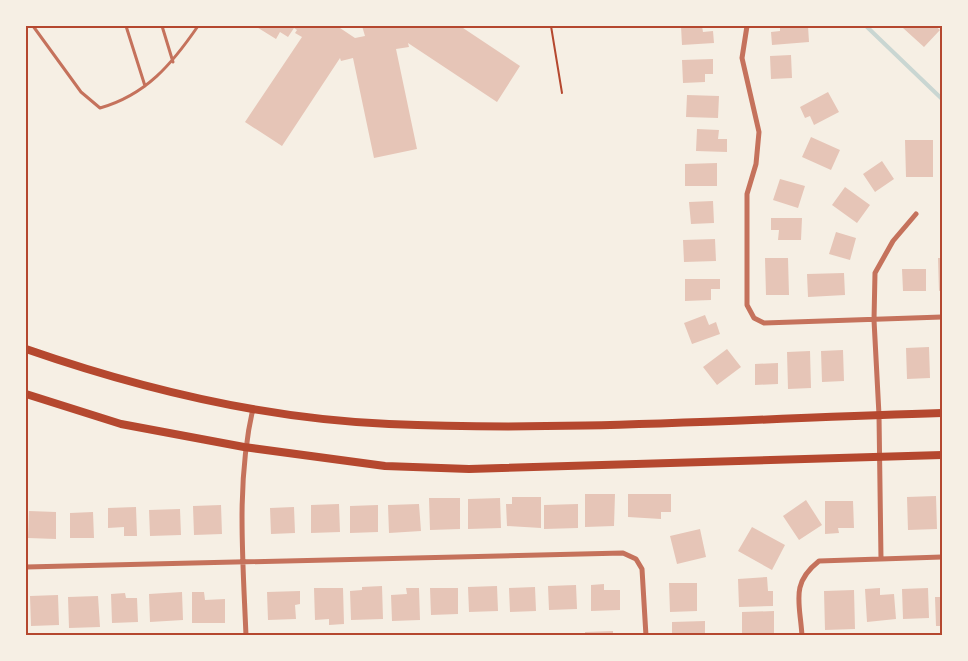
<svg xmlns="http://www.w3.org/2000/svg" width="968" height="661" viewBox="0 0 968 661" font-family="Bitter,serif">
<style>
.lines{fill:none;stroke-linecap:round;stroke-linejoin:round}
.stream{stroke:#c9d6d2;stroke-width:4}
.building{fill:#e6c5b7}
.path{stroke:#b5482f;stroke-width:2}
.service{stroke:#c5725c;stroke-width:3}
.minor{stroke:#c5725c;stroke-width:5}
.secondary{stroke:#b5482f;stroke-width:8}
.neatline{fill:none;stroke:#b5482f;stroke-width:2}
</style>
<rect width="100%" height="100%" fill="#f6efe4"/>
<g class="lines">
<path class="stream" d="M866,26l76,73"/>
</g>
<path class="building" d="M255,26h82l18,12 10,-2 -3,-10h98l60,40 -23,36 -89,-59 1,4 -13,2 21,100 -43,9 -21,-100 -12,3 -1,-3 -58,88 -37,-24 57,-85 -7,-4 2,-3 -3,-2 -6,9 -8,-5 -4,7z
M681,26h21l1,6 10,-1 1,12 -32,2z
M780,26h28l1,16 -37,3 -1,-13 9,-1z
M905,26h30l5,4 -16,17 -21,-19z
M791,55l1,23 -21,1 -1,-23z
M713,59v15h-8v8l-22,1 -1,-23z
M828,92l11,20 -25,13 -4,-9 -5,2 -5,-11z
M687,95l32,1 -1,22 -32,-1z
M697,129l22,1 -1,9h9v13l-31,-1z
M811,137l29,13 -9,20 -29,-13z
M905,140h28v37h-27z
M882,161l12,18 -19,13 -12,-18z
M717,163v23h-32v-22z
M780,179l25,7 -7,22 -25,-8z
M845,187l25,18 -13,18 -25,-18z
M713,201l1,22 -23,1 -2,-22z
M771,218h31l-1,22h-23l1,-10h-8z
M836,232l20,6 -6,22 -21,-6z
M715,239l1,22 -32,1 -1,-22z
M765,258h23l1,37h-23z
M938,258h4v32l-3,1z
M902,269h24v22h-23z
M844,273l1,22 -37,2 -1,-23z
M685,279h35v10h-9v11l-26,1z
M705,315l4,10 7,-3 4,12 -28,10 -8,-21z
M929,347l1,31 -23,1 -1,-31z
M727,349l14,18 -24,18 -14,-18z
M843,350l1,31 -22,1 -1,-31z
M810,351l1,37 -23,1 -1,-37z
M778,363v21l-23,1v-21z
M585,494h30l-1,32 -29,1z
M628,494h43v18h-10v7l-33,-2z
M936,496l1,33 -29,1 -1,-33z
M512,497h29v31l-34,-2 -1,-22h6z
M429,498h31v31l-30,1z
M500,498l1,30 -33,1v-30z
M806,500l16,25 -23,15 -16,-24z
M825,501h28l1,27h-16l1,5 -14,1z
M339,504l1,28 -29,1v-28z
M419,504l2,27 -32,2 -1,-28z
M578,504v24l-34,1v-24z
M221,505l1,29 -28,1 -1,-29z
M378,505v27l-28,1v-27z
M136,507l1,29h-13v-9l-16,1v-20z
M294,507l1,26 -24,1 -1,-26z
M180,509l1,26 -31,1 -1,-26z
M29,511l27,1v27l-28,-1z
M93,512l1,26h-24v-25z
M752,527l33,18 -13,25 -34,-19z
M700,529l6,28 -29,7 -7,-28z
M767,577l1,14h5v15l-34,1 -1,-28z
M669,583h28v28l-27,1z
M604,584v6h16v20l-29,1v-26z
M576,585l1,24 -28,1 -1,-24z
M382,586l1,33 -32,1 -1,-29 12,-1v-3z
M497,586l1,25 -29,1 -1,-25z
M535,587l1,24 -26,1 -1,-24z
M314,588h29l1,36 -15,1v-6l-14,1z
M406,588h13l1,32 -28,1 -1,-26 16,-1z
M430,588h28v26l-27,1z
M880,588v7l14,-1 2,25 -29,3 -2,-33z
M928,588l1,30 -26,1 -1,-30z
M854,590l1,39 -30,1 -1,-39z
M300,591v13l-5,1 1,14 -28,1 -1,-28z
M182,592l1,28 -33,2 -1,-28z
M192,592h12l1,8 20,-1v24h-33z
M125,593l1,5h11l1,24 -26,1 -1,-29z
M58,595l1,30 -28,1 -1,-30z
M98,596l2,31 -31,1 -1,-31z
M935,597h7v29h-6z
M774,611v25h-32v-24z
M705,621v15l-33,-1v-13z
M613,631v5h-28v-4z"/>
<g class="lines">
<path class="path" d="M551,26l11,67"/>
<path class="service" d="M33,26l48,66 19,16c46,-13 72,-44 98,-82
M126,26l19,60
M162,26l11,36"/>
<path class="minor" d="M747,26l-5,32 17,74 -3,32 -9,30v111l7,13 10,5 178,-6
M881,559l-2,-144 -5,-95 1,-47 18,-32 23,-27
M26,567l597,-14 13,6 6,10 4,67
M246,636c-3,-77 -10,-153 7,-228
M802,636c-2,-34 -12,-52 17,-75l123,-4"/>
<path class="secondary" d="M26,349c115,40 241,70 363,75 184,8 369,-6 553,-11
M26,394l95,30 123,23 141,19 84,3 473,-14"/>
</g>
<rect width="968" height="661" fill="none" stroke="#f6efe4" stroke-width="54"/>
<rect x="27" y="27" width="914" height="607" class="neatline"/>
</svg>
